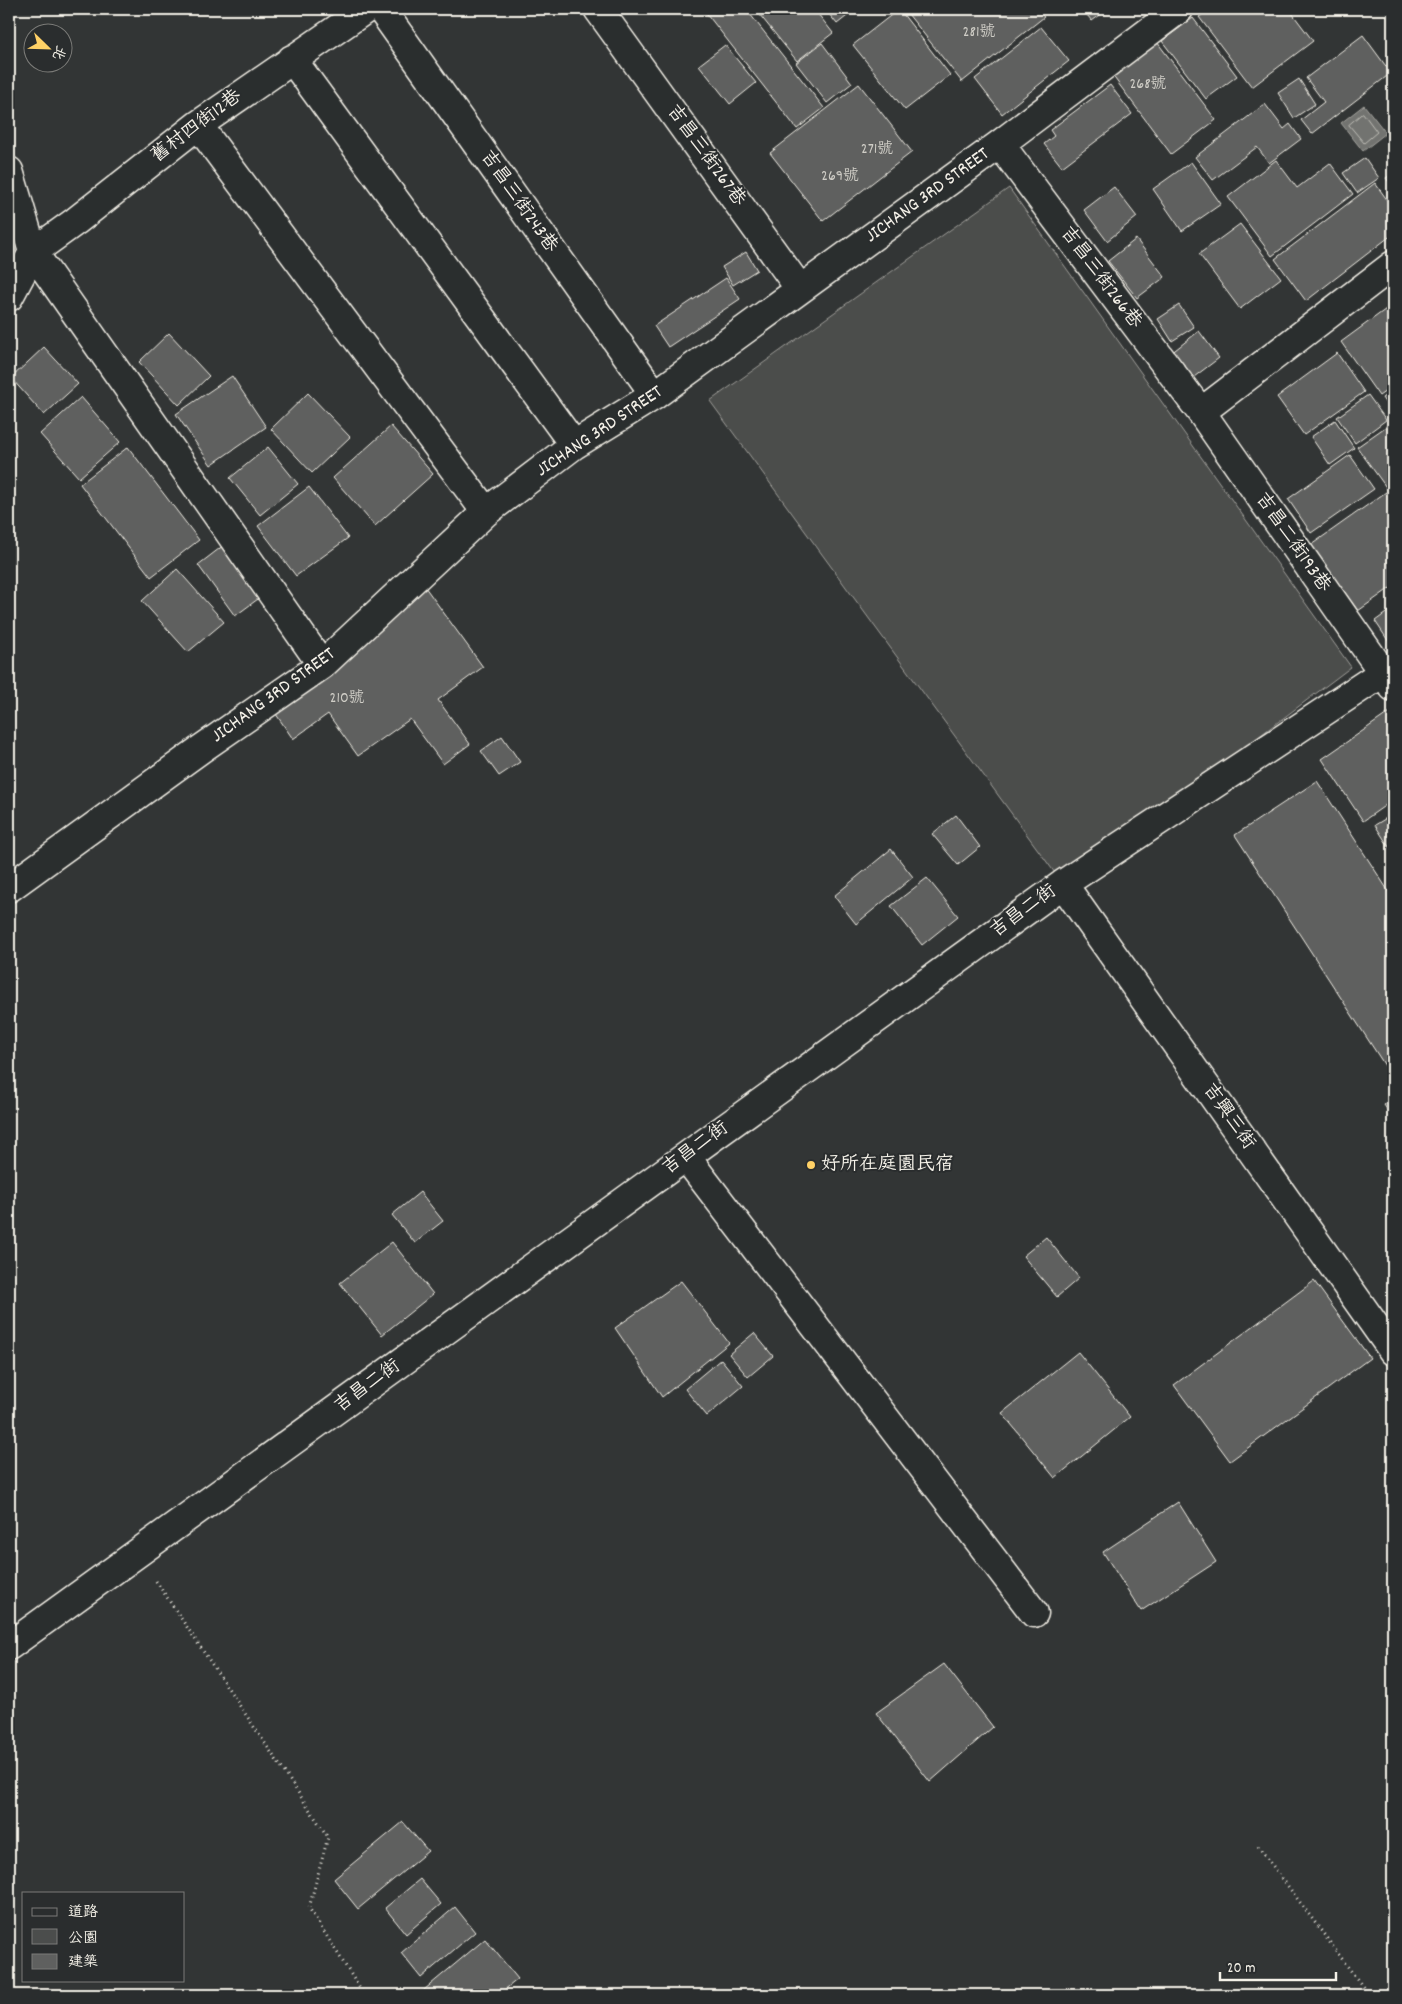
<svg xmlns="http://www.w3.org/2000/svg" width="1402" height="2004" viewBox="0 0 1402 2004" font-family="Dekko,'LXGW WenKai TC',sans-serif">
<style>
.green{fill:#4b4d4c;stroke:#a09f9a}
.water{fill:#727370;stroke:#a6a5a0}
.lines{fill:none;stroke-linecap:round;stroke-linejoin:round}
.shore{stroke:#c0bfb8;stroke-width:1}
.building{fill:#5f605f;stroke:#f4f1e8}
.minor-casing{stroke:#f4f1e8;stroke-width:31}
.path{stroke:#f4f1e8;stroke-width:3;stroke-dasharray:1 4;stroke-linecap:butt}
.minor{stroke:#2a2d2e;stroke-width:28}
.poi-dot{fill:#ffd166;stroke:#2a2d2e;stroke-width:2}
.labels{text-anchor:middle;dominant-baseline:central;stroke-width:4;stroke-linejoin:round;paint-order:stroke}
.number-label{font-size:16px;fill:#cfcdc6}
.street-label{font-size:19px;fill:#f4f1e8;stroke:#2a2d2e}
.poi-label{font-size:19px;fill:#f4f1e8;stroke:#2a2d2e;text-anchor:start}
</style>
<rect width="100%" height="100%" fill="#323535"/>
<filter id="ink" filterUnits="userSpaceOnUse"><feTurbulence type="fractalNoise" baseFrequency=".02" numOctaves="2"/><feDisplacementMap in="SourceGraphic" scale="10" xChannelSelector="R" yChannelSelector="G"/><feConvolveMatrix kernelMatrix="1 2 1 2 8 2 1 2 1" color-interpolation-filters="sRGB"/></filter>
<g filter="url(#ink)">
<path class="green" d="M1009,188l342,479 -288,217 -353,-483z"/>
<path class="water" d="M1364,105l22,28 -23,18 -22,-28z"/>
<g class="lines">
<path class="shore" d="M1363,113l14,19 -13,11 -15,-18z"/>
</g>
<path class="building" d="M703,9h43l78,99 -27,21z
M755,9h59l19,24 -36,28z
M825,9h31l-19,15z
M899,9l51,66 -45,35 -52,-65z
M904,9h133l7,8 -82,65z
M1082,9h26l-16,12z
M1210,9h79l24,32 -61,46 -53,-70z
M1193,18l44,58 -31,23 -44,-58z
M1041,27l28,34 -67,53 -27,-35z
M1363,35l28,38 -79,61 -11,-14 23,-18 -18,-24z
M1154,38l62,82 -45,34 -62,-83z
M822,43l30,40 -25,20 -31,-40z
M725,45l31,38 -26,21 -31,-39z
M1299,79l16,25 -21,14 -16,-25z
M859,84l53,68 -89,69 -53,-68z
M1110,85l22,29 -70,53 -18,-23 10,-8 -4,-6z
M1265,104l19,25 6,-5 11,15 -32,24 -12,-16 -44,33 -18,-23z
M1393,137v13l-6,-9z
M1365,158l14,20 -22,15 -14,-20z
M1276,160l21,28 33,-25 23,31 -81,62 -44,-59z
M1191,162l30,42 -39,27 -29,-42z
M1393,173v14l-7,-9z
M1375,183l18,25v26l-87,67 -31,-42z
M1114,187l23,30 -30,24 -23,-31z
M1240,224l41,54 -41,31 -41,-55z
M1136,239l29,38 -28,21 -29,-37z
M746,252l11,18 -24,15 -11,-18z
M726,278l14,21 -72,48 -14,-21z
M1393,304v82l-14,10 -38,-54z
M1179,305l15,22 -22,14 -14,-22z
M1199,331l20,27 -29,22 -20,-26z
M169,333l40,43 -30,29 -40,-43z
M44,347l34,37 -34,31 -33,-37z
M1337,353l27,39 -60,43 -27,-38z
M232,376l34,51 -55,38 -35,-51z
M1393,390v19l-2,2 -9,-13z
M308,393l42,44 -38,36 -41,-44z
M1368,395l18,25 -31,23 -18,-26z
M81,397l39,45 -41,36 -39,-44z
M1335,420l19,28 -24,17 -19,-28z
M1391,423l2,3v60l-5,4 -31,-43z
M391,426l42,48 -58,52 -42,-48z
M128,447l71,93 -48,37 -71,-93z
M268,447l30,37 -38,31 -30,-37z
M1350,455l24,34 -63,44 -23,-34z
M309,487l39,51 -52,38 -38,-50z
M1386,492l7,9v85l-35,25 -47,-66z
M224,545l38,51 -27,20 -37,-51z
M177,569l47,53 -36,30 -46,-51z
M425,587l58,80 -45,33 32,44 -27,20 -33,-45 -52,37 -30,-42 -35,25 -26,-38z
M1393,608v40l-18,-27z
M1393,710v90l-30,21 -41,-62z
M502,736l18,26 -21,14 -18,-25z
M1317,781l76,117v180l-158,-243z
M1393,814v39l-18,-28z
M956,815l24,32 -22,18 -26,-31z
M891,849l22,28 -57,47 -22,-28z
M927,878l31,38 -36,29 -31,-39z
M1393,1099v19l-9,-13z
M420,1192l23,29 -28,22 -23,-28z
M1046,1237l33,41 -22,19 -34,-41z
M392,1242l41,52 -51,41 -42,-52z
M681,1281l48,62 -67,54 -47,-69z
M1314,1281l56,77 -140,103 -56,-76z
M754,1333l19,23 -25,21 -19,-23z
M1078,1352l52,65 -75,61 -53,-65z
M721,1359l22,27 -36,30 -22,-27z
M1178,1502l38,60 -75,49 -38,-59z
M944,1664l49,63 -63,55 -54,-69z
M403,1822l25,29 -70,58 -24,-30z
M420,1879l21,25 -35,30 -21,-26z
M455,1907l20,25 -54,46 -20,-25z
M485,1939l33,40 -20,16h-80z"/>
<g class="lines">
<g class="minor-casing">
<path id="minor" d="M381,9l274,386
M598,9l202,280
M292,59l282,386
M198,125l288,387
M1000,144l201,268 192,275
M9,171l24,81 289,413
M9,297l24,-45 43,-31 122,-96 168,-116
M1201,412l192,-147
M1063,884l330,467
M9,888l192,-139 121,-84 164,-153 88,-67 81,-50 345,-251 179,-135
M686,1157l348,456
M9,1646l1054,-762 330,-218"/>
</g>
<path class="path" d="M156,1581l172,256 -19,71 55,87
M1258,1846l111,149"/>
<use href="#minor" class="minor"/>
</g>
</g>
<circle class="poi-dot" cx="811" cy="1165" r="5"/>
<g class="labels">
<g class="number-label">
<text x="979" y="32">281號</text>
<text x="1148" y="84">268號</text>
<text x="877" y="149">271號</text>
<text x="840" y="176">269號</text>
<text x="347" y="698">210號</text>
</g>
<g class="street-label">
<text transform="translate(197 127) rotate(-37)">舊村四街12巷</text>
<text transform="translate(705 156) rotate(54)">吉昌三街267巷</text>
<text transform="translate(928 196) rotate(-36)">JICHANG 3RD STREET</text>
<text transform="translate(518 202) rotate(55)">吉昌三街243巷</text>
<text transform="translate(1100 278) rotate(53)">吉昌三街266巷</text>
<text transform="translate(600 432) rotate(-34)">JICHANG 3RD STREET</text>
<text transform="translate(1292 543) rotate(55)">吉昌二街193巷</text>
<text transform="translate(274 696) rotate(-36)">JICHANG 3RD STREET</text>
<text transform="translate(1024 912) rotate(-36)">吉昌二街</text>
<text transform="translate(1228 1117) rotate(55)">吉興三街</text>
<text transform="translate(696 1149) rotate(-36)">吉昌二街</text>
<text transform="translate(368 1387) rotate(-36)">吉昌二街</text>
</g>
<g class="poi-label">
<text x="821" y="1165">好所在庭園民宿</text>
</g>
</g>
<rect width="1402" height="2004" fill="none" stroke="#2a2d2e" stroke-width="30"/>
<rect x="15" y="15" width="1372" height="1974" fill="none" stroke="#f4f1e8" stroke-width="2" filter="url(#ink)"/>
<rect x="22" y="1892" width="162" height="90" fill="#2a2d2e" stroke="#7b7b78"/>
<rect x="32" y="1908" width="25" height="8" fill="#2a2d2e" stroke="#7b7b78"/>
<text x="68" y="1916" font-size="15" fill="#f4f1e8">道路</text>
<rect x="32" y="1929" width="25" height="15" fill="#4b4d4c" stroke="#7b7b78"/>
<text x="68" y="1942" font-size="15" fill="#f4f1e8">公園</text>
<rect x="32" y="1954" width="25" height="15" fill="#5f605f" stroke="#7b7b78"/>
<text x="68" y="1966" font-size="15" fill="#f4f1e8">建築</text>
<g transform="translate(48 48) rotate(113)"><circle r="24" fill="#2a2d2e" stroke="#7b7b78"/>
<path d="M0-4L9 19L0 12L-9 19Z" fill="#ffd166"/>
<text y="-8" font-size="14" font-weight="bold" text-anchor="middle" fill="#f4f1e8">北</text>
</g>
<path d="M1220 1972v8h116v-8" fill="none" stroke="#f4f1e8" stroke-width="2.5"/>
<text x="1227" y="1972" font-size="15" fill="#f4f1e8" stroke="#2a2d2e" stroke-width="4" paint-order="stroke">20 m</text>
</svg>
